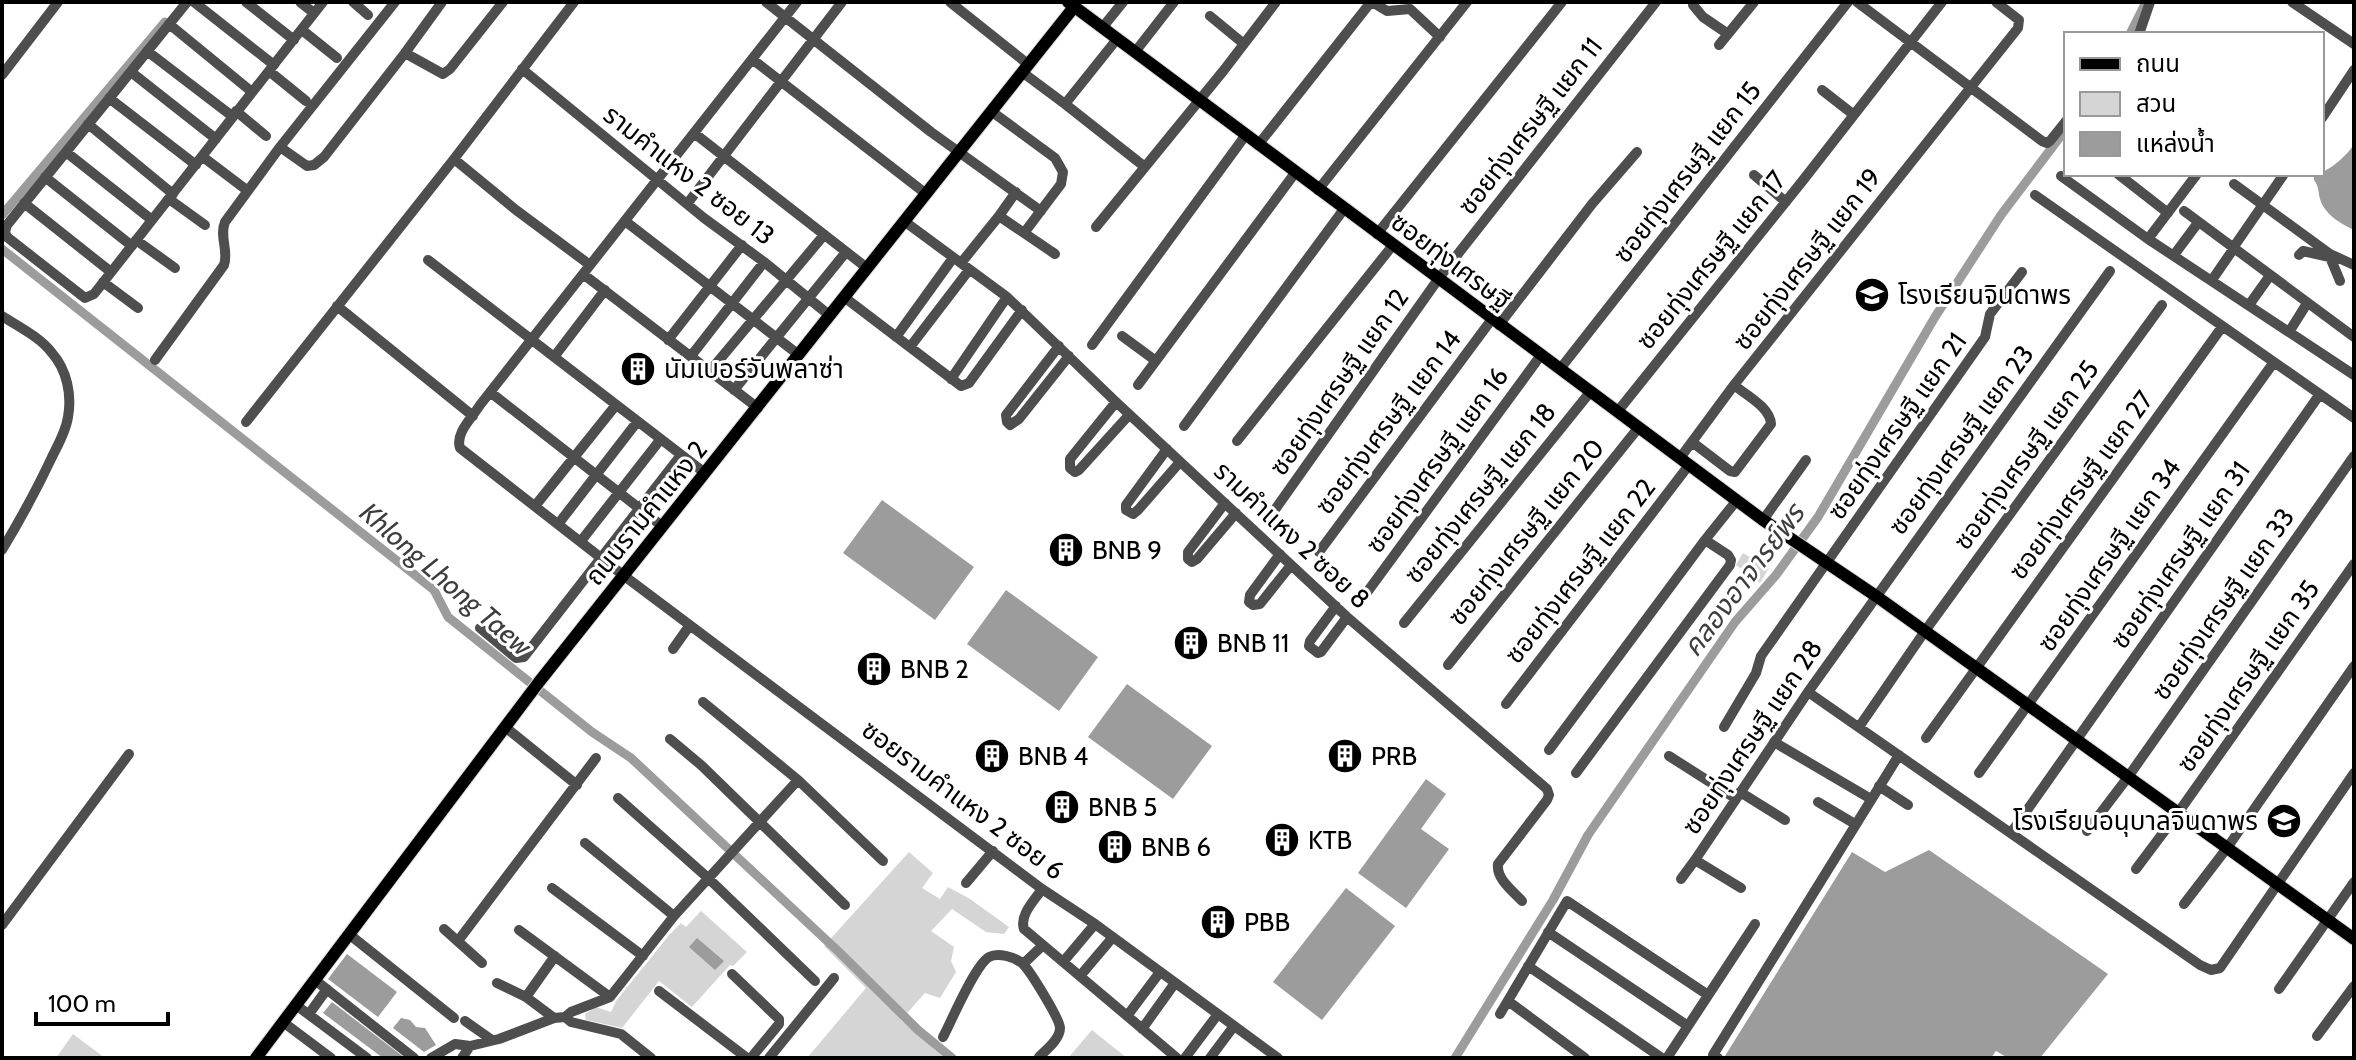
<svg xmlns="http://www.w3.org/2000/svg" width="2356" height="1060" viewBox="0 0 2356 1060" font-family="Cabin,'Noto Sans Thai',sans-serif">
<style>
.green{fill:#d5d5d5}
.water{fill:#9c9c9c}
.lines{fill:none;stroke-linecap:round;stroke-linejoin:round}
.canal{stroke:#9c9c9c;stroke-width:9}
.major-casing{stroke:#dbdbdb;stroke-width:14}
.minor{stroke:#4e4e4e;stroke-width:10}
.major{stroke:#000;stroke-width:12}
.labels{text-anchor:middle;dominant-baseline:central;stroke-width:6;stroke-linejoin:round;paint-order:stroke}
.street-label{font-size:26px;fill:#000;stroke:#fff}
.poi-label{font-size:26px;fill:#000;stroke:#fff;text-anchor:start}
.water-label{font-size:28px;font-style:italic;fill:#3d3d3d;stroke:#fff}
</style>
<rect width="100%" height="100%" fill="#fff"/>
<path class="green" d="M1743,553l26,15 -9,15 -24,-18z
M909,852l24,21 -11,15 18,11 8,-12 22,12 39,28 -5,7 -18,-2 -34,-23 -21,22 23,16 -3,14 5,11 -16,26 -15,-5 -24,27 43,38h-137l59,-70 -42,-42z
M701,911l46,41 -14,14 -3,-1 -38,42 -33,-26 -37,47 -36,-8 -1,-6 11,-7 15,5 5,-11 54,-67 11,-11 5,4z
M1092,1030l35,28h-59z
M73,1034l32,24h-49z"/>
<path class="water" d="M2354,144v86c-14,-7 -29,-15 -34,-31 -2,-8 -1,-12 -6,-19v-5c13,-2 33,-19 40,-31z
M882,500l92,67 -39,53 -92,-67z
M1006,590l92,67 -39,54 -92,-67z
M1127,684l85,62 -39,53 -85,-62z
M1426,779l20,15 -25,35 28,20 -43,59 -48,-35z
M1929,850l179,124 -68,84h-32l-12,-7 -5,7h-263l-3,-2 127,-204 33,20z
M1346,888l49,38 -73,94 -49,-38z
M697,938l27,23 -9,9 -26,-23z
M347,954l50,38 -19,25 -50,-38z
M332,1002l73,56h-22l-60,-45z
M401,1018l9,2 6,7 9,1 11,17 -12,7 -31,-24z"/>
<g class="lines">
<path class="canal" d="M2130,34l16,-32
M2,215l163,-193
M2,249l432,341 14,27 144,115 39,26 208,194 79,78 34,28
M1455,1058l98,-158 35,-65 147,-213 41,-47 42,-58 117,-200 66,-102 65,-86"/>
<g class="major-casing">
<path id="major" d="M1068,2l695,518 113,76 478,343
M256,1058l283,-376 535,-675"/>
</g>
<path class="minor" d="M187,2l-180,223 -2,7 2,5 78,61 9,-4 229,-292
M194,2l80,63
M246,2l48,38
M300,2l14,11
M353,2l15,13
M766,2l165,130 110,79
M797,2l-317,403c-8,13 -25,28 -20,43l163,127 419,314 53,35 183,134
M950,2l79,63
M1372,2l15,9 23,-2 30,28
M1857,2l185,139 5,2 3,-2 16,-20
M2292,2l62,42
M1693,5l10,12 25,17
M1210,16l34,28
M169,24l83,68
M1102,28l21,-26
M302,30l35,28
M2139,34l11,-32
M1117,39l-52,65 80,63
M1719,45l35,-43
M147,51l85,65
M1135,52l39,-50
M405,53l38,21 7,-5 53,-67
M752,59l173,134
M522,69l182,149 60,44 65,53
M269,71l37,30
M131,72l85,67
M1022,72l43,32
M2,75l56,-73
M1822,90l32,25
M109,98l87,67
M236,111l30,25
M991,111l64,47 8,14 -2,12 -37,49
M2322,118l32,-48
M88,124l85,70
M694,133l173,135
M1258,145l113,-143
M280,147l27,19 7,-1 10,-8 81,-104 37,-51
M66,152l86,68
M203,157l41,31
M454,159l62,51 74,55
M2118,174l50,39
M1754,175l32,27
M2061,176l87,63 206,136
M45,177l87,69
M2234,184l96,70 24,11
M1318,190l149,-188
M2035,195l319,223
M169,199l36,26
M24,203l87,69
M687,204l155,-202
M2184,211l170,126
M999,216l17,-24
M625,221l174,134
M904,221l103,76 109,105 231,215 200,172 2,6 -2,5 -49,64c-2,15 15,27 24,37
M1096,227l128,-157 52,-68
M1377,234l185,-232
M2148,239l49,-65
M136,240l39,28
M2233,248l51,-74
M2174,255l23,-31
M2299,255l4,-4 31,7
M2330,257l10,24
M428,260l277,213
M961,263l38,-47 56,38
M583,274l175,134
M2212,280l20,-29
M103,282l35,26
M844,297l117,89 8,-3 53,-73
M2249,305l20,-28
M337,306l136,110
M2,316c17,11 38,21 50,37 15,17 20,42 16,64 -2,14 -10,28 -16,40 -15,32 -32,63 -50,93
M1499,325l93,-121 45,-52
M2289,332l17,-27
M1122,336l34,25
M896,337l57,-79
M668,340l74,-95
M1092,345l153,-209
M1059,346l-53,69 1,7 3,3 9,-6 50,-63
M910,347l59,-77
M691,356l73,-94
M554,357l51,-67
M155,360l69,-95c5,-14 -5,-29 1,-43l55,-75 115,-145
M1560,369l288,-367
M710,371l114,-136
M951,379l56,-82
M1138,385l157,-212
M734,390l112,-138
M490,392l172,134
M1116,402l-46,57v9l5,4 4,-2 50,-55
M1618,411l186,-232 138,-177
M246,422l208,-263 120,-157
M1184,426l160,-217
M1237,441l156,-196
M1692,442l38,29 5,1 36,-48c-1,-17 -24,-28 -37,-39
M1167,449l-41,56v5l7,4 5,-4 42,-48
M1680,458l54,-73 284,-357 1,-8 -23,-18
M1225,503l-37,49v7l4,3 5,-3 39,-46
M535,506l81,-101
M1274,511l165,-233 217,-276
M1763,520l43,-60
M559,523l78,-101
M581,541l79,-101
M1319,552l173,-233
M1280,554l-30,41 -1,7 4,3 7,-1 31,-39
M1368,591l173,-236
M1336,606l-26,35 -1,5 9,7 3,-1 26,-35
M1404,623l187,-232
M480,628l36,30 8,-1 157,-202
M673,649l17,-24
M1448,665l191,-238
M1808,692l392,273 11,5 9,-2 134,-195
M703,702l95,78 85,81
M1506,704l183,-239
M505,727l72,58
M1724,727l32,-54 5,-17 224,-319 5,-23 32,-42
M1859,727l66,-96 237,-326
M1926,738l296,-411
M670,739l31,26 144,140
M1774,742l97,57
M1549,750l156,-210 32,-40
M1669,756l66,42
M1576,773l154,-208 1,-5 -3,-5 -23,-15
M1979,773l295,-411
M1879,786l29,19
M1740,792l45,28
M618,798l90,80 107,103
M1818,802l37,22
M2087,831l41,-54 226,-321
M2011,833l309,-439
M585,843l89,73
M2136,869l42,-56 176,-249
M1681,879l14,-19
M966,883l27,-32
M552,888l91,68
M1741,888l-46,-28 113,-168 302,-421
M1042,889c-7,11 -23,26 -18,40l153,129
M2184,904l43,-56 127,-182
M2,925l127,-171
M444,929l38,34
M519,930l91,67
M1548,932l140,94
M350,935l104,83
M458,941l138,-183
M1063,962l32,-38
M1023,964l20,-19
M1528,966l134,92
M732,974l47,45v5l-28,34
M1080,976l33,-39
M315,980l99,78
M497,983l29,14 28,21
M2279,989l75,-107
M659,991l88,67
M526,997l29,-41
M1508,1001l77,57
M296,1005l71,53
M309,1014l18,-25
M1500,1014l67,-113 141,94
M1127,1016l33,-44
M565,1017l6,5 50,12 30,24
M465,1021l27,19
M283,1022l48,36
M1142,1029l33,-46
M2317,1036l37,-50
M943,1037c9,-17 32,-72 46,-80 9,-5 26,0 34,7 7,7 37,55 37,64 0,11 -13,21 -21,29
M431,1058l24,-14 15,2 29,-7 55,-21 11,-1 6,-5 39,-15 64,-81 124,-136
M462,1058l8,-12
M769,1058l65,-80
M1185,1058l33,-44
M1210,1058l24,-32
M1667,1058l88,-134
M1718,1058l-5,-3 186,-300"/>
<use href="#major" class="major"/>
</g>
<defs>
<g id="school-disc" transform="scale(1.8)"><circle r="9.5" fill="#000" stroke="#fff"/><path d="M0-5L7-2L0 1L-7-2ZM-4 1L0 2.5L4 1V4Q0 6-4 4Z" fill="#fff"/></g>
<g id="building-disc" transform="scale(1.8)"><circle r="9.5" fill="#000" stroke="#fff"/><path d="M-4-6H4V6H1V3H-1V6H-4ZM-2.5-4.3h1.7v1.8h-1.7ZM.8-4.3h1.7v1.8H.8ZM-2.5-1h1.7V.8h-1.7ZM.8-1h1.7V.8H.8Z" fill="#fff"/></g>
</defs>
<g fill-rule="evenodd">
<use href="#school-disc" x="1872" y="295"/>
<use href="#building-disc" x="638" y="369"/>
<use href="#building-disc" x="1066" y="550"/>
<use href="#building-disc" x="1191" y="643"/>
<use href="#building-disc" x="874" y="669"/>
<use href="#building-disc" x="992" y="756"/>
<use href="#building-disc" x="1345" y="756"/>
<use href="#building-disc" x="1062" y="807"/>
<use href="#school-disc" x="2284" y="821"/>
<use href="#building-disc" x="1282" y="840"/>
<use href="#building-disc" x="1115" y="847"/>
<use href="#building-disc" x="1218" y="922"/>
</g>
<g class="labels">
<g class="street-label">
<text transform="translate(1530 126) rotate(-52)">ซอยทุ่งเศรษฐี แยก 11</text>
<text transform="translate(1687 172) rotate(-52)">ซอยทุ่งเศรษฐี แยก 15</text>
<text transform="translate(689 175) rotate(38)">รามคำแหง 2 ซอย 13</text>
<text transform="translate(1807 259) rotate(-52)">ซอยทุ่งเศรษฐี แยก 19</text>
<text transform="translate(1711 260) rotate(-51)">ซอยทุ่งเศรษฐี แยก 17</text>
<text transform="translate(1451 261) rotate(37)">ซอยทุ่งเศรษฐี</text>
<text transform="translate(1339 382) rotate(-55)">ซอยทุ่งเศรษฐี แยก 12</text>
<text transform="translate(1388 422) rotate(-53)">ซอยทุ่งเศรษฐี แยก 14</text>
<text transform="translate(1897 426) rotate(-55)">ซอยทุ่งเศรษฐี แยก 21</text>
<text transform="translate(1961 440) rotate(-54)">ซอยทุ่งเศรษฐี แยก 23</text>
<text transform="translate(2026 455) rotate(-54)">ซอยทุ่งเศรษฐี แยก 25</text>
<text transform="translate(1437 460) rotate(-54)">ซอยทุ่งเศรษฐี แยก 16</text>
<text transform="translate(2081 485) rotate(-54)">ซอยทุ่งเศรษฐี แยก 27</text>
<text transform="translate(1480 493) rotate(-51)">ซอยทุ่งเศรษฐี แยก 18</text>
<text transform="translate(646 513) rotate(-51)">ถนนรามคำแหง 2</text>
<text transform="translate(1526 532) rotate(-51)">ซอยทุ่งเศรษฐี แยก 20</text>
<text transform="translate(1292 535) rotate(43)">รามคำแหง 2 ซอย 8</text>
<text transform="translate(2109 555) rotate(-55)">ซอยทุ่งเศรษฐี แยก 34</text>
<text transform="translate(2180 555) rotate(-55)">ซอยทุ่งเศรษฐี แยก 31</text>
<text transform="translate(1580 571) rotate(-52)">ซอยทุ่งเศรษฐี แยก 22</text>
<text transform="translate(2223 604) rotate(-55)">ซอยทุ่งเศรษฐี แยก 33</text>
<text transform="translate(2248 676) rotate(-55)">ซอยทุ่งเศรษฐี แยก 35</text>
<text transform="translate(1752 737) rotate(-56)">ซอยทุ่งเศรษฐี แยก 28</text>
<text transform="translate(963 800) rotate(37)">ซอยรามคำแหง 2 ซอย 6</text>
</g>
<g class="poi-label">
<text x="1898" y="295">โรงเรียนจินดาพร</text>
<text x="664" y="369">นัมเบอร์วันพลาซ่า</text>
<text x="1092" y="550">BNB 9</text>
<text x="1217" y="643">BNB 11</text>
<text x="900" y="669">BNB 2</text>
<text x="1018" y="756">BNB 4</text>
<text x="1371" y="756">PRB</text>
<text x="1088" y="807">BNB 5</text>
<text x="2258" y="821" text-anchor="end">โรงเรียนอนุบาลจินดาพร</text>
<text x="1308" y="840">KTB</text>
<text x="1141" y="847">BNB 6</text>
<text x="1244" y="922">PBB</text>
</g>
<g class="water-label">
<text transform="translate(446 579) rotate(41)">Khlong Lhong Taew</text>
<text transform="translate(1743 580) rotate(-53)">คลองอาจารย์พร</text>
</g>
</g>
<rect width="2356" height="1060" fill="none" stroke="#000000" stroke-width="8"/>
<rect x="2064" y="32" width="260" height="144" fill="#ffffff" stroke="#999999" stroke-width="2"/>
<rect x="2080" y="58" width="40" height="12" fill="#000000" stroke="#999999" stroke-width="2"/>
<text x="2136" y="72" font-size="24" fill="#000000">ถนน</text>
<rect x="2080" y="92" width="40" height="24" fill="#d5d5d5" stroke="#999999" stroke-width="2"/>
<text x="2136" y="112" font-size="24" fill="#000000">สวน</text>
<rect x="2080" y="132" width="40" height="24" fill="#9c9c9c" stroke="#999999" stroke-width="2"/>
<text x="2136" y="152" font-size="24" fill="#000000">แหล่งน้ำ</text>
<path d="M36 1012v12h132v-12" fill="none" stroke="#000000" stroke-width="4"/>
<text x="48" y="1012" font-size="24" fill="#000000" stroke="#ffffff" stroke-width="6" paint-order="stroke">100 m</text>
</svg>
